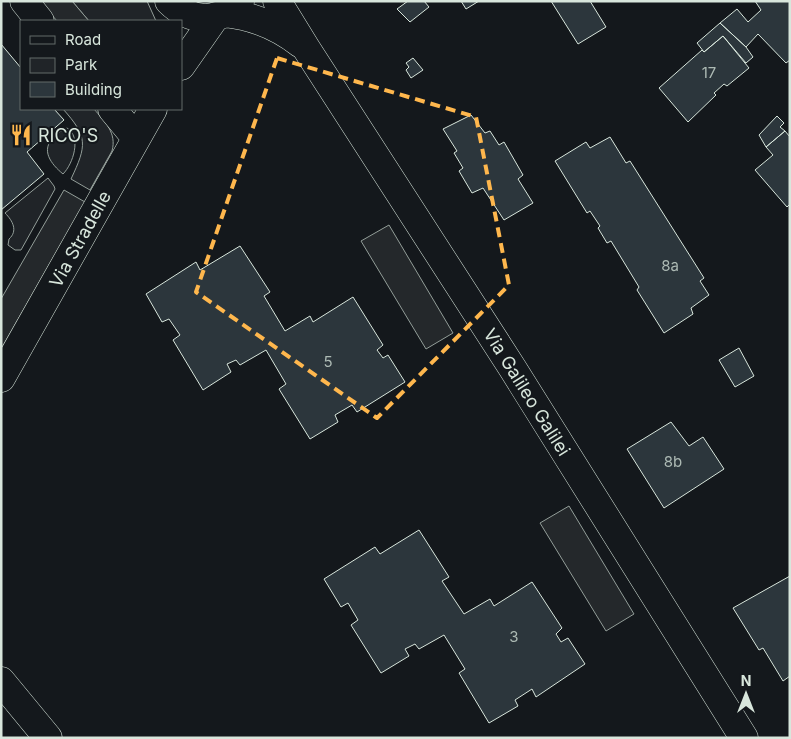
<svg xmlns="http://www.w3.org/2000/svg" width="791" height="739" viewBox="0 0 791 739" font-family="Inter,sans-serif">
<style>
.green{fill:#202428;stroke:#939e99}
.parking{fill:#24282b;stroke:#939e99}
.building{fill:#2c363c;stroke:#d8e6dc}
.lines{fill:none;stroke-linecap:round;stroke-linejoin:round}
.minor-casing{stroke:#d8e6dc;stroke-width:29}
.primary-casing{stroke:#d8e6dc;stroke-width:29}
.minor{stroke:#14181c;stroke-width:28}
.primary{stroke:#14181c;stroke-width:28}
.marked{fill:none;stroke:#ffb74d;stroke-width:4;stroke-dasharray:10 6;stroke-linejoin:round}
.labels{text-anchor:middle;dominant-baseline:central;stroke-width:4;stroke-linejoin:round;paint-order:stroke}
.number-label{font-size:15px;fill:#adbab4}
.poi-label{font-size:18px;fill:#d8e6dc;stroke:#14181c;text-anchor:start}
.street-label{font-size:18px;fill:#d8e6dc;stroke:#14181c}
</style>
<rect width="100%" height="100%" fill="#14181c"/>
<path class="green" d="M72,1h75l9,20h-67z
M63,109h31c11,13 23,24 18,42l-22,39 -19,-11c16,-34 17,-42 -8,-70z
M67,128c15,9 6,36 -4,46 -12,-10 -23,-24 -9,-37 4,-4 8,-7 13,-9z
M48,178l6,8 1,3 -34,61h-6l-7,-5 1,-6c9,-8 4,-18 -4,-26z"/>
<path class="parking" d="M40,1h32l17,20h-32z
M64,190l21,12 -84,147v-50z
M389,225l64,108 -27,16 -65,-108z
M569,506l65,108 -28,17 -66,-108z"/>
<path class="building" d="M408,1h16l5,6 -19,15 -13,-13z
M461,1h18l-13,8z
M551,1h39l16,26 -28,17z
M755,1h35v59l-4,3 -28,-29 -12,13 -26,-24 17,-14 11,13 13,-12z
M720,23l26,24 7,10 -7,6 -23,-27 -19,16 -7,-9z
M723,36l26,32 -22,18 -3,-2 -10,9 2,2 -28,27 -29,-34 43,-38 2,2z
M1,44l20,24v41h33l10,11 -37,32 17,22 -43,36z
M413,58l10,12 -12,8 -5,-8 3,-3 -3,-4z
M471,115l14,18 5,-2 9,14 5,-3 19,33 -5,4 15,24 -29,17 -21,-32 -11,5 -13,-22 4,-3 -9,-15 3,-2 -14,-22z
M777,116l7,7 -4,4 5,4 -19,16 -7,-12z
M785,131l5,6v67l-3,3 -32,-37 18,-15 -7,-8z
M610,137l16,26 4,-2 74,117 -4,3 9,14 -18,13 2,6 -29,19 -27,-43 2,-3 -28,-46 -4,2 -9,-15 2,-2 -10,-15 -3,2 -32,-52 31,-19 4,6z
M240,246l30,46 -6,4 21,35 25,-15 3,6 40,-25 30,48 -6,5 6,8 5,-3 17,27 -48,30 -5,-7 -17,10 3,7 -28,17 -31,-50 7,-5 -20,-34 -26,15 -4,-5 -9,4 4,8 -28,18 -30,-50 7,-5 -11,-16 -7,3 -16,-28 50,-32 4,8z
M739,348l15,28 -19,11 -16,-27z
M671,422l18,24 14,-9 21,32 -60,39 -37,-59z
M419,530l30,47 -7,4 22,33 26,-15 4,7 38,-24 30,46 -6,6 5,8 7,-4 17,26 -49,33 -4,-8 -17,11 3,6 -29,17 -30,-50 6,-4 -21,-34 -25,14 -4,-5 -10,5 4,7 -28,17 -30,-48 7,-5 -10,-17 -7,4 -17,-28 51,-32 5,7z
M790,576v100l-7,5 -20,-33 -4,2 -26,-42z"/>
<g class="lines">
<g class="minor-casing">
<path id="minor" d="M24,1l16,20
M169,1c21,21 49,23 71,1
M277,1l29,47 207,321 231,369
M225,13c29,3 53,13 76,31
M181,66l35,-50
M112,109l24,29
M1,378l152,-269"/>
</g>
<g class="primary-casing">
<path id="primary" d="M1,681l47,57"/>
</g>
<use href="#minor" class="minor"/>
<use href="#primary" class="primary"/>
</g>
<path class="marked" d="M277,58l199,59 33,168 -132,133 -181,-126z"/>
<defs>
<g id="restaurant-bare" transform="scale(1.725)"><path d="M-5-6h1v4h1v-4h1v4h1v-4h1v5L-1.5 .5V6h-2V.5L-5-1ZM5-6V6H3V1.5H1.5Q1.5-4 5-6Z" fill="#ffb74d" stroke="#14181c" stroke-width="2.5" paint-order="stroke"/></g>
</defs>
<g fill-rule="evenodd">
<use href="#restaurant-bare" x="21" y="135"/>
</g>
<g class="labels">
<g class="number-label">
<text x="709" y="72">17</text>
<text x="670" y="265">8a</text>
<text x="328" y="361">5</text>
<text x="673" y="461">8b</text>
<text x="514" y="636">3</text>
</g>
<g class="poi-label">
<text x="38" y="135">RICO'S</text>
</g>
<g class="street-label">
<text transform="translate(80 239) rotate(-61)">Via Stradelle</text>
<text transform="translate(527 392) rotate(58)">Via Galileo Galilei</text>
</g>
</g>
<rect width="791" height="739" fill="none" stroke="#d8e6dc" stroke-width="5"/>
<rect x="20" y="20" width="162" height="90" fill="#14181c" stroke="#626a69"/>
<rect x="30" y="36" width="25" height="8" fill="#14181c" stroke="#626a69"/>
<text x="65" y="45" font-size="15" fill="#d8e6dc">Road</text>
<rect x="30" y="58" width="25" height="15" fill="#202428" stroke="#626a69"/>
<text x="65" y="70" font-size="15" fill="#d8e6dc">Park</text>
<rect x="30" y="82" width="25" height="15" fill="#2c363c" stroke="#626a69"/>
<text x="65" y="95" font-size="15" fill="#d8e6dc">Building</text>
<g transform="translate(746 694)" stroke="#14181c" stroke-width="4" paint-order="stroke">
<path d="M0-4L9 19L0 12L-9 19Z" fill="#d8e6dc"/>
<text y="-8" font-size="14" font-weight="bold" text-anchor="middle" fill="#d8e6dc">N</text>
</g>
</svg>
